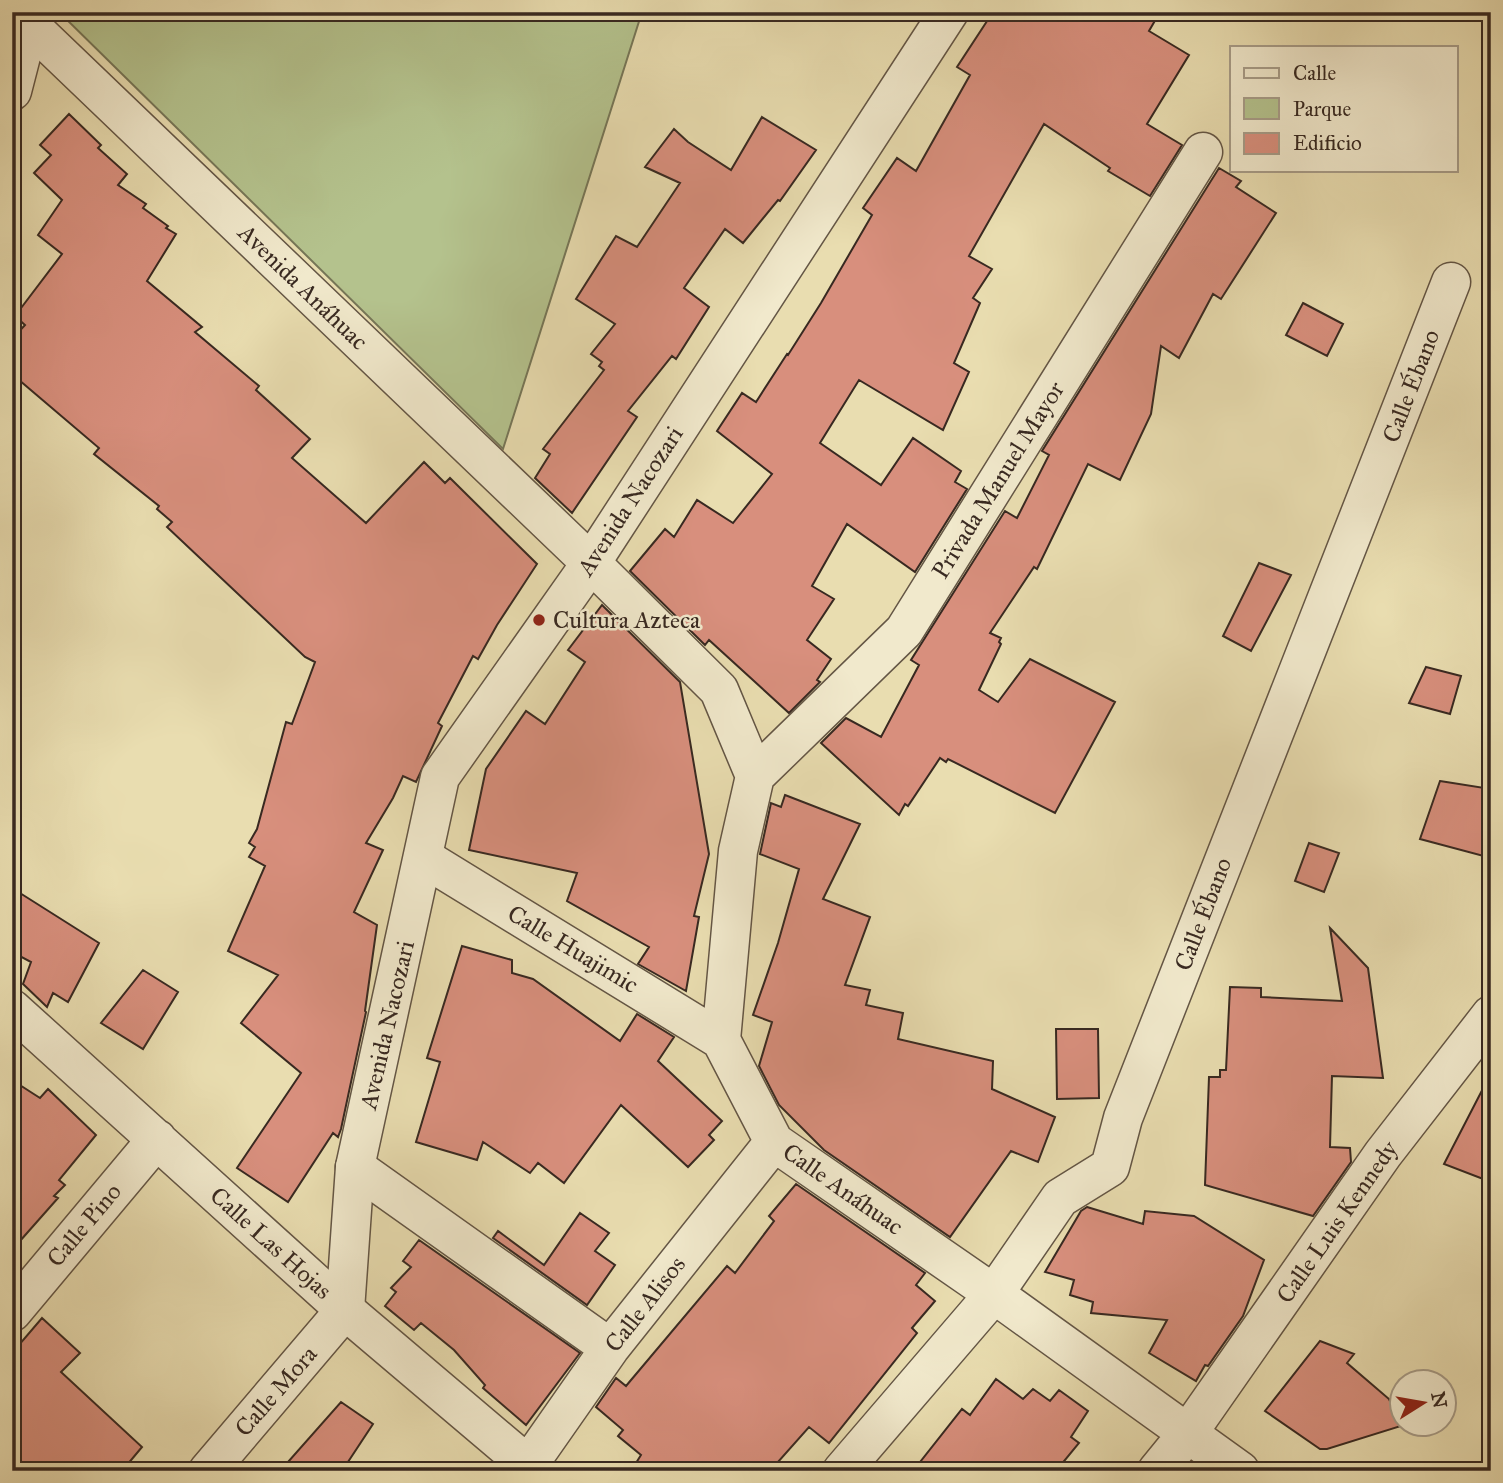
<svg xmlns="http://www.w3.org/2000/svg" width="1503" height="1483" viewBox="0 0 1503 1483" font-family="'IM FELL Great Primer',serif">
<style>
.green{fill:#b4c28d;stroke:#767657;stroke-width:2}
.building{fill:#d88f7d;stroke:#382921;stroke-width:2}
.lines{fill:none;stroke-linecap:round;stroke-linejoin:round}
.minor-casing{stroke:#645645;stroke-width:41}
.tertiary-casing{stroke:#645645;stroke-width:41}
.minor{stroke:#f1e9cc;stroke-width:38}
.tertiary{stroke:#f1e9cc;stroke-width:38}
.poi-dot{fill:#8f2418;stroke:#f1e9cc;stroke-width:2.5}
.labels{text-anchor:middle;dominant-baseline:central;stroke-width:5;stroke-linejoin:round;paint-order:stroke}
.street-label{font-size:24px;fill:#382921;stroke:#f1e9cc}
.poi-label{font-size:24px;fill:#382921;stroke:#f1e9cc;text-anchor:start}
</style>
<rect width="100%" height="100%" fill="#e9ddb0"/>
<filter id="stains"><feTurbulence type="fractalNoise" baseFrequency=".00286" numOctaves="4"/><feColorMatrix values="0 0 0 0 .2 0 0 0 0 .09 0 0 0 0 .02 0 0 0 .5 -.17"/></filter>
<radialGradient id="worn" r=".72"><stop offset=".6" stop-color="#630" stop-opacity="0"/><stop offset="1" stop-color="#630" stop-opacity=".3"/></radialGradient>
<path class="green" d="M59,12h583l-139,437z"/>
<path class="building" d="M993,12h167l-11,19 40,24 -42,69 35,21 -32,51 -42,-25 2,-3 -66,-44 -75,132 23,13 -19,29 7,5 -26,60 15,9 -26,58 -84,-50 -39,63 61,42 32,-47 48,33 -6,11 12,7 -52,83 -68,-48 -35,62 22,13 -27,41 24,19 -14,21 3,2 -31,31 -80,-73 -4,5 -75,-74 35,-42 9,8 23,-37 36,23 39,-49 -55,-43 25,-38 14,9 31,-48 1,1 33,-52 51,-88 -9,-7 34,-50 19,13 54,-96 -13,-8z
M69,114l32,31 -3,3 29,26 -9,11 28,19 -3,4 25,18 -2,2 10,6 -29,47 55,46 -7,5 64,54 -3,4 54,49 -18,19 74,65 58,-61 21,21 5,-5 87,86 -40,61 -19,34 -5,-3 -35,67 4,3 -26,56 -13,-6 -10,22 -27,45 17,7 -29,62 23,13 -12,86 1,1 -25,117 -3,8 -5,-4 -45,69 -51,-34 64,-95 -60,-50 37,-48 -50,-24 37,-85 -16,-9 6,-10 -6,-4 8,-14 29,-107 6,2 23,-62 -10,-5 -138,-130 5,-5 -15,-13 2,-3 -65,-52 5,-6 -87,-74v-35l13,-14 -10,-9 47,-62 -24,-19 24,-35 -28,-27 17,-18 -11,-10z
M762,117l54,33 -36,51 -2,-1 -35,43 -18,-14 -41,59 25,19 -33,52 -4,-3 -44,55 9,6 -65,96 -37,-35 15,-24 -7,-5 61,-79 -5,-4 3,-4 -11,-8 24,-30 -39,-25 40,-63 21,11 43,-64 -35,-16 29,-38 14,13 43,28z
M1219,168l22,13 -5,6 40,26 -55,86 -8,-5 -34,64 -18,-12 -10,68 -31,66 -32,-16 -51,105 -3,-2 -44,66 11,5 -2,4 2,2 -22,46 19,12 32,-43 85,43 -60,111 -107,-54 -2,3 -6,-4 -32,48 -3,-2 -6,11 -78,-72 25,-25 35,19 38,-72 -8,-5 94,-149 12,7 32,-63 -7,-4z
M1303,303l40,21 -16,32 -41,-21z
M1259,563l32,12 -40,76 -28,-15z
M602,605l78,77 29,172 -15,62 5,1 -13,74 -48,-27 11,-17 -82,-46 10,-28 -108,-23 17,-81 40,-58 19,13 40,-62 -17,-12z
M1426,667l35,9 -11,38 -41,-11z
M1440,781l51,8v69l-71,-19z
M785,795l75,29 -37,75 47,18 -25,68 25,5 -4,15 37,8 -5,26 95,22 -1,28 63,28 -17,45 -27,-11 -61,86 -126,-87 -45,-45 -20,-39 13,-44 -19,-7 25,-72 21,-74 -39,-15 11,-51 10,4z
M1309,843l30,10 -15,39 -29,-11z
M12,888l87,55 -31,59 -15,-9 -6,14 -24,-23 8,-22 -19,-10z
M1330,928l38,40 15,110 -51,-2 -2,71 20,1 1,14 -38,54 -108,-31 4,-108h11v-7h6l4,-83 31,1v9l81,4z
M462,946l50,14v13l21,6 87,62 17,-27 37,23 -16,24 64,60 -13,14 5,5 -26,27 -67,-62 -57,78 -26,-20 -8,10 -47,-31 -6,18 -61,-18 24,-80 -13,-4z
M143,970l35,22 -35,57 -42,-26z
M1056,1029h42l1,69 -42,1z
M1491,1073v109l-47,-18z
M12,1080l28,18 8,-9 48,46 -37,45 6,5 -11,11 4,2 -46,52z
M796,1184l129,89 -9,12 19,16 -23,27 5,5 -88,110 -20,-16 -39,44h-139l10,-16 -23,-19 5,-6 -27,-23 20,-29 10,8 101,-120 8,7 39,-52 -5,-5z
M1087,1207l56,17 2,-13 49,5 70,44 -21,56 -35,50 -3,-1 -9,16 -47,-28 18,-33 -76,-7 2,-11 -23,-7 4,-15 -29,-8 36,-61z
M580,1213l29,20 -14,18 20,14 -28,40 -94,-67 5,-7 46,34z
M419,1240l161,113 -54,72 -43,-37 2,-3 -31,-35 -33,-27 -7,7 -29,-24 11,-14 -5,-4 20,-21 -8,-6z
M42,1318l38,35 -19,19 81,75 -20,24h-110v-118z
M1320,1341l34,13 -7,9 42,36 12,27 -74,23h-7l-55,-38z
M996,1379l27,20 10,-10 17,12 9,-11 29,21 -17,26 8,6 -23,28h-143l49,-62 8,6z
M341,1402l32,22 -31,47h-62z"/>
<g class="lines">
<g class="minor-casing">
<path id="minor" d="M12,91l17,-66
M591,563l128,127 36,86 -17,75 -17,189 53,102 220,152 246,177
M755,776l149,-145 299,-479
M424,858l297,182
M12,1009l333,301 190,161
M355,1167l255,181
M12,1312l145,-173
M524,1471l86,-123 164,-206
M842,1471l152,-177 66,-96 50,-31 13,-49 328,-836
M1157,1471l31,-38 195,-279 108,-139"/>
</g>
<g class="tertiary-casing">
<path id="tertiary" d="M16,12l575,551
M208,1471l137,-161 10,-143 85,-390 151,-214 358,-551"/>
</g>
<use href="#minor" class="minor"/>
<use href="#tertiary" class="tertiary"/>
</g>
<circle class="poi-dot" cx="539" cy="620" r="7"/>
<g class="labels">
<g class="street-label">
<text transform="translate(303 287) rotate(44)">Avenida Anáhuac</text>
<text transform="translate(1411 386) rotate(-69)">Calle Ébano</text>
<text transform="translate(998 480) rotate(-58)">Privada Manuel Mayor</text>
<text transform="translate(630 501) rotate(-57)">Avenida Nacozari</text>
<text transform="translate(1203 914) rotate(-69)">Calle Ébano</text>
<text transform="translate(573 949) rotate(31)">Calle Huajimic</text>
<text transform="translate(387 1025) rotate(-77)">Avenida Nacozari</text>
<text transform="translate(843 1189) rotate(35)">Calle Anáhuac</text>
<text transform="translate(1337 1222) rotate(-55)">Calle Luis Kennedy</text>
<text transform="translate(84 1225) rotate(-50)">Calle Pino</text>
<text transform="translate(271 1243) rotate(42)">Calle Las Hojas</text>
<text transform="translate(645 1304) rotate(-52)">Calle Alisos</text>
<text transform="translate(276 1391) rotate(-49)">Calle Mora</text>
</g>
<g class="poi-label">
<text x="553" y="620">Cultura Azteca</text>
</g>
</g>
<rect width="1503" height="1483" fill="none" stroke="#e9ddb0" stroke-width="42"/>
<rect x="14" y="14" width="1475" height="1455" fill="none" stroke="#382921" stroke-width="3.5"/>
<rect x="21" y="21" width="1461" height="1441" fill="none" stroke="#382921" stroke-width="2"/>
<rect x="1230" y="46" width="228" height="126" fill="#f1e9cc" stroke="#a79c88" stroke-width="2"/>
<rect x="1244" y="68" width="35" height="10" fill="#f1e9cc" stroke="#a79c88" stroke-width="2"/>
<text x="1293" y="80" font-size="21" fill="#382921">Calle</text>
<rect x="1244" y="98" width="35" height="21" fill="#b4c28d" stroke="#a79c88" stroke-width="2"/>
<text x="1293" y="116" font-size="21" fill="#382921">Parque</text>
<rect x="1244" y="133" width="35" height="21" fill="#d88f7d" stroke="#a79c88" stroke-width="2"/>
<text x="1293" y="150" font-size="21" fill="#382921">Edificio</text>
<g transform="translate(1423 1403) rotate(79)"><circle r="33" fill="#f1e9cc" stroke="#a79c88" stroke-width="2"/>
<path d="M0-5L12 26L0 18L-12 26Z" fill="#8f2418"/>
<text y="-10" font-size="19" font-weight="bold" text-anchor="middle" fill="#382921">N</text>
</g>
<rect width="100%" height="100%" filter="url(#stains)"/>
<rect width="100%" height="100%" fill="url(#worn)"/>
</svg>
